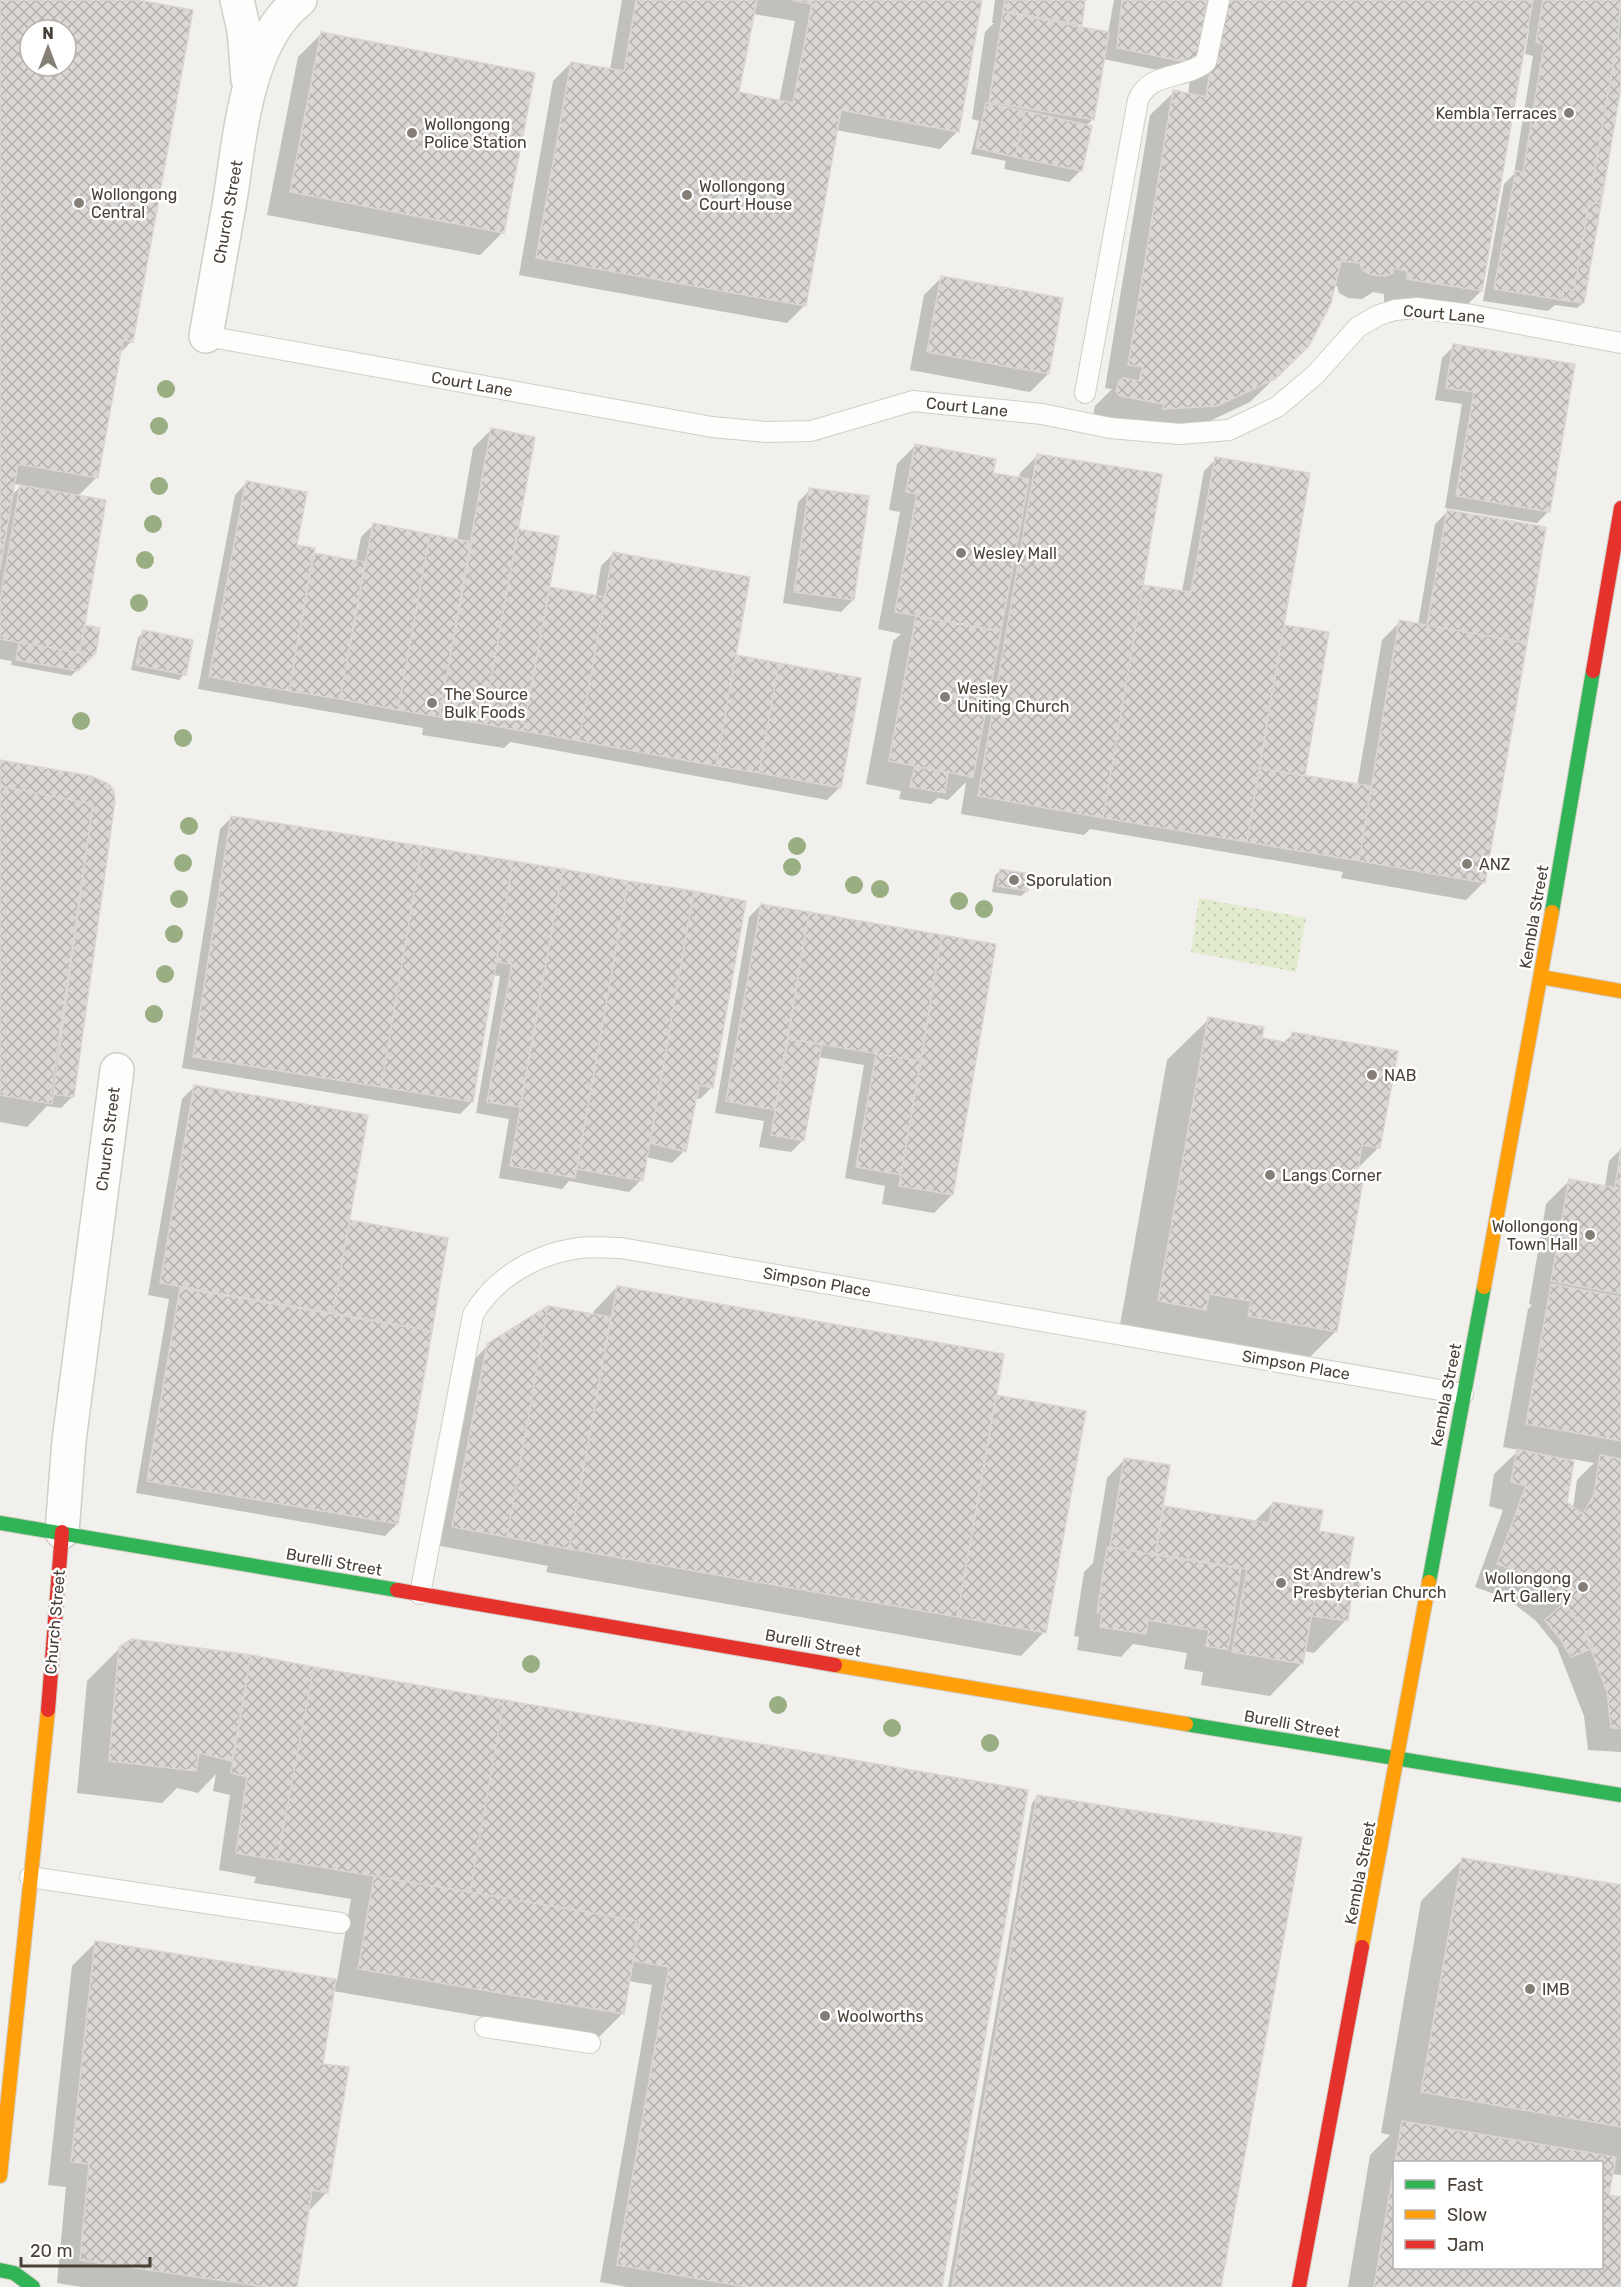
<svg xmlns="http://www.w3.org/2000/svg" width="1621" height="2287" viewBox="0 0 1621 2287" font-family="Rubik,sans-serif">
<style>
.park{fill:url(#park-dots)}
.shadow{fill:#0003;fill-rule:evenodd}
.building{fill:url(#building-cross-hatch);stroke:#dad7d3;stroke-width:1.5;fill-rule:evenodd}
.lines{fill:none;stroke-linecap:round;stroke-linejoin:round}
.lane-casing{stroke:#d0ceca;stroke-width:22}
.street-casing{stroke:#d0ceca;stroke-width:36}
.fast-casing{stroke:#d1ccc4;stroke-width:16}
.slow-casing{stroke:#d1ccc4;stroke-width:16}
.jam-casing{stroke:#d1ccc4;stroke-width:16}
.lane{stroke:#fdfdfc;stroke-width:20}
.street{stroke:#fdfdfc;stroke-width:33}
.fast{stroke:#30b455;stroke-width:14}
.slow{stroke:#ff9f0a;stroke-width:14}
.jam{stroke:#e5322d;stroke-width:14}
.tree{fill:#99af83}
.poi-dot{fill:#847e77;stroke:#fff;stroke-width:2}
.labels{text-anchor:middle;dominant-baseline:central;stroke-width:5;stroke-linejoin:round;paint-order:stroke}
.poi-label{font-size:16px;fill:#494138;stroke:#fff;text-anchor:start}
.street-label{font-size:16px;fill:#494138;stroke:#fff}
</style>
<defs>
<pattern id="park-dots" width="8" height="8" patternUnits="userSpaceOnUse" patternTransform="scale(1.5)"><rect width="8" height="8" fill="#e2ebce"/><path d="M2 2h.1M6 6h.1" fill="none" stroke="#c3cbb2" stroke-width="1.8" stroke-linecap="round"/></pattern>
<pattern id="building-cross-hatch" width="8" height="8" patternUnits="userSpaceOnUse" patternTransform="scale(1.5)"><rect width="8" height="8" fill="#dad7d4"/><path d="M0 0l8 8M0 8l8-8" fill="none" stroke="#b3b0ad"/></pattern>
</defs>
<rect width="100%" height="100%" fill="#f2f0ed"/>
<path class="park" d="M1199,898l107,20 -10,54 -105,-20z"/>
<path class="shadow" d="M0,0h130l2,341 -13,13 -22,123 -20,20 6,130 12,26 -24,23 -60,-11 1,-4 -12,-2zM30,30h36v36h-36zM14,484l8,1 -11,11z
M622,0h359l-23,131 -18,18 -104,-19 -31,175 -18,18 -268,-48 34,-194 18,-18 39,7zM753,14l42,7 -16,81 -42,-8z
M995,0h89l-4,24 -3,3 31,6 6,-33h507v78l-38,225 -6,5 -22,-3 -7,6 -65,-10 21,-117 10,-10 19,-118 -8,-2 4,-24 -3,-1 -45,262 -23,23 -74,-12v-8l-11,-2 -11,7 -14,-1 -9,-5 -2,-7h-3l-51,84 -33,32 -57,27 -53,3 -47,-17 2,-9 17,-17 -7,-1 45,-273 24,-23 14,3 4,-29 -9,9 -80,-16 -10,60 -7,7 -5,44 -12,12 -65,-13 2,-8 -35,-7 8,-33 -7,-2 13,-87 9,-9h-2z
M321,34l182,198 -23,23 -213,-40 31,-158z
M942,277l106,97 -18,18 -120,-22 14,-75z
M1454,346l95,165 -12,12 -92,-15 17,-104 -27,-4 7,-42z
M491,430l25,100 32,59 48,8 5,-31 12,-12 121,103 125,22 -20,109 -12,12 -317,-58 -6,6 -82,-13 1,-7 -225,-39 37,-194 12,-13 48,64 16,8 45,8 5,-25 12,-12 84,16 16,-93z
M915,446l77,28 27,5 1,-6 18,-18 103,131 41,6 22,-121 12,-12 66,167 21,151 54,9 25,-146 18,-18 18,3 17,-101 12,-12 98,17 -61,353 -18,18 -125,-22 2,-6 -253,-43 -6,6 -123,-21 5,-32 -18,18 -10,-2 -7,6 -32,-5 2,-8 -35,-7 27,-143 8,-7 -23,-5 22,-117 -11,-2 8,-46z
M810,490l43,110 -12,12 -58,-9 15,-101z
M143,632l41,42 -5,6 -48,-10 7,-32z
M0,762l73,334 -12,12 -14,-2 -20,21 -27,-5z
M232,817l512,85 -32,185 -12,12 -5,-1 -11,53 -12,12 -26,-6 -5,23 -12,12 -60,-11 -7,8 -63,-11 10,-59 -33,-6 24,-137 -8,-1 -20,127 -12,12 -278,-46 38,-239z
M1000,870l27,21 -6,5 -29,-4 3,-16z
M761,905l234,41 -43,249 -18,18 -52,-9 3,-18 -40,-8 19,-113 -46,-8 -15,83 -12,12 -32,-5 5,-26 -49,-8 34,-196z
M1209,1019l51,20 23,4 10,-9 86,113 -23,23 -20,161 -42,42 -177,-31 50,-282z
M194,1087l153,138 3,-3 80,108 -33,194 -12,12 -249,-43 33,-194 -21,-4 34,-196z
M1621,1149v603l-33,-2 -4,-34 -27,-69 -21,-26 -28,-22 -33,-12 28,-77 -14,-4 5,-32 25,-24 -16,-3 25,-138 4,-4 -3,-1 17,-100 23,-23 36,6 4,-26zM1572,1459l22,4 -17,17 -4,28 -8,-6z
M617,1287l378,109 49,236 -23,24 -475,-84 2,-6 -113,-21 35,-181 18,-19 105,-30 1,-4z
M1125,1459l36,51 3,-3 90,15 19,-19 45,29 28,47h9l3,5 -7,8 -5,28 -32,33 -10,-2 -2,12 -32,33 -69,-11 2,-13 -19,-3 3,-16 -54,-9 -12,13 -44,-7 2,-13 -5,-1 10,-64 9,-9 14,-85z
M132,1640l119,17 253,44 437,586h-314l-27,-5 52,-297 -24,-4 -6,33 -23,23 -266,-46 -12,74 6,127 -19,20 -12,75h-214l-25,-4 9,-96 -18,-2 24,-219 23,-23 242,38 14,-82 -97,-16 2,-6 -37,-7 11,-75 -17,-4 3,-17 -18,19 -21,-5 -15,15 -85,-10 10,-112 33,-33z
M1037,1797l182,490h-271l84,-484z
M1463,1859l158,28v288l-10,-1 -3,23 13,2v88h-273l22,-132 20,-20 -9,-2 40,-232zM1394,2162h208v106h-208z"/>
<path class="building" d="M0,0h138l55,10 -60,332 -10,-2 -25,138 -80,-14 -18,105zM30,30h36v36h-36z
M636,0h121l-18,92 54,11 19,-99 -20,-4h190l-23,132 -118,-22 -35,196 -270,-48 35,-196 53,9z
M1005,0h80l-3,25 -79,-14z
M1122,0h85l-10,64 -80,-16z
M1222,0h311l-51,291 -75,-12v-8l-13,-3 -1,5 -7,3 -14,-1 -10,-5 -2,-7 -19,-2 -10,42 -22,43 -34,33 -58,27 -54,3 1,-5 -44,-8 -4,-5 3,-10 4,-3 16,3 4,-14 -15,-2 45,-275 33,7z
M1543,0h78l-3,39 3,1v15h-6l-23,130 11,2 -3,17 -11,-2 -15,88 -10,-2 -2,12 -68,-11 22,-119 7,3 21,-128 -8,-3z
M1003,12l106,20 -15,88 -105,-18z
M321,32l214,41 -31,160 -214,-41z
M1615,55h6v32l-37,216 -22,-3 2,-12 10,2 15,-88 11,2 3,-17 -11,-2z
M986,103l39,8 -10,46 -39,-9z
M1025,111l67,15 -10,45 -67,-14z
M941,276l122,22 -14,76 -122,-22z
M1453,344l122,20 -25,148 -94,-16 18,-104 -28,-4z
M491,428l44,9 -52,287 -44,-7z
M915,444l81,15 -3,14 36,6 -28,152 -106,-19 22,-118 -11,-2z
M1037,454l125,20 -59,344 -125,-22z
M1215,457l95,16 -63,369 -144,-24 40,-233 48,7z
M246,481l61,11 -10,53 18,3 -26,143 -80,-14z
M20,485l86,15 -26,153 -80,-14v-38z
M809,488l60,8 -15,104 -60,-8z
M1447,510l99,17 -19,116 -100,-18z
M373,523l57,11 -32,176 -58,-11z
M518,529l41,7 -36,195 -40,-7z
M430,534l42,8 -33,175 -41,-7z
M613,552l137,25 -34,189 -137,-25z
M313,553l52,9 -25,137 -51,-8z
M550,587l55,10 -26,144 -56,-10z
M916,616l85,16 -28,145 -84,-16z
M1399,620l128,23 -42,240 -126,-22z
M84,625l16,3 -4,25 -18,18 -62,-11 3,-18 61,11z
M1284,625l45,7 -24,144 -46,-8z
M143,630l50,10 -7,35 -50,-10z
M736,655l43,8 -20,110 -43,-7z
M779,663l82,15 -20,110 -82,-15z
M0,760l91,16 18,8 5,7 1,10 -41,296 -23,-3 42,-290 -93,-18z
M915,766l33,7 -3,20 -35,-6z
M1259,768l112,18 -12,75 -112,-19z
M0,786l93,18 -41,300 -52,-9z
M231,816l191,30 -41,241 -188,-30z
M422,846l91,15 -40,241 -92,-15z
M513,861l50,8 -43,238 -33,-5 25,-138 -16,-2z
M563,869l65,12 -53,297 -65,-12z
M1000,869l31,5 -3,17 -31,-5z
M628,881l66,10 -51,290 -66,-12z
M694,891l52,10 -33,187 -14,-3 -13,67 -36,-9z
M761,904l48,8 -34,198 -49,-9z
M809,912l133,23 -21,126 -133,-22z
M942,935l54,9 -43,251 -54,-9z
M1208,1017l56,10 -2,11 28,5 2,-11 106,19 -18,97 -18,-3 -5,29 7,1 -27,157 -89,-16 3,-15 -42,-7 -3,16 -48,-9z
M788,1039l34,5 -18,97 -33,-6z
M876,1054l45,7 -20,114 -45,-8z
M194,1085l174,30 -35,198 -173,-30z
M1621,1147v42l-6,-1z
M1569,1179l52,10v105l-70,-13z
M350,1220l98,18 -16,93 -99,-18z
M1551,1284l70,13v144l-95,-17z
M617,1286l387,68 -47,263 -388,-68z
M180,1288l252,43 -34,193 -251,-43z
M548,1306l63,11 -42,232 -62,-12z
M548,1306l-41,231 -55,-10 35,-183z
M996,1395l90,16 -40,222 -89,-16z
M1517,1449l57,12 -7,41 16,12 11,-20 6,-39 21,4v269h-10l-4,-36 -24,-65 -24,-29 -27,-22 -35,-12 29,-78 -15,-4z
M1124,1458l46,7 -15,90 -45,-8z
M1273,1502l50,8 -4,21 35,6 -8,48 -28,-5 -15,84 -71,-12 15,-83 -91,-15 8,-48 105,17z
M1107,1547l134,22 -13,81 -22,-4 3,-16 -61,-10 -2,14 -46,-7 2,-13 -5,-1z
M1344 1584a8 8 0 1 1 16 0a8 8 0 1 1-16 0Z
M1318,1580l35,6 -5,35 -36,-5z
M1564,1603l19,24 10,21 -22,9 -10,-17 -16,-20z
M132,1639l119,16 -19,106 -33,-8 -3,18 -87,-10 10,-114z
M251,1655l63,12 -37,193 -41,-7 11,-76 -16,-4z
M314,1667l190,33 -34,192 -193,-32z
M504,1700l524,90 -86,497h-195l-130,-22 52,-298 -36,-6 7,-40 -170,-29z
M1037,1795l265,42 -81,450h-269z
M1462,1858l159,27v242l-200,-35z
M374,1876l266,45 -16,93 -266,-45z
M95,1941l241,38 -13,85 26,3 -21,126 -16,-3 -15,97h-30l-187,-27 9,-96 -18,-2z
M1402,2121l214,36 -7,38 12,2v90h-247l20,-120v101h208v-106h-207z"/>
<g class="lines">
<g class="lane-casing">
<path id="lane" d="M206,336l506,91 54,5 45,-1 102,-30 129,13 68,14 70,6 49,-4 48,-23 38,-32 43,-48 21,-12 16,-5 22,-2 55,7 149,28
M1085,393l53,-293c12,-29 46,-20 68,-38l13,-62
M420,1594l53,-279c22,-38 63,-61 106,-67 14,-2 29,0 42,0l842,146
M30,1877l310,46
M485,2027l105,16"/>
</g>
<g class="street-casing">
<path id="street" d="M237,0l7,30 4,50
M206,336c8,-46 16,-91 24,-136 10,-62 16,-159 70,-200
M62,1532l7,-91 48,-371"/>
</g>
<g class="fast-casing">
<path id="fast" d="M1552,912l41,-241
M0,1523l397,67
M1429,1582l55,-295
M1186,1724l435,71
M0,2270l14,3 19,14"/>
</g>
<g class="slow-casing">
<path id="slow" d="M1541,977l80,14
M1484,1287l68,-375
M835,1665l351,59
M1362,1947l67,-365
M0,2176l48,-466"/>
</g>
<g class="jam-casing">
<path id="jam" d="M1593,671l28,-163
M397,1590l438,75
M48,1710l14,-178
M1299,2287l63,-340"/>
</g>
<use href="#lane" class="lane"/>
<use href="#street" class="street"/>
<use href="#fast" class="fast"/>
<use href="#slow" class="slow"/>
<use href="#jam" class="jam"/>
</g>
<g class="tree">
<circle cx="166" cy="389" r="9"/>
<circle cx="159" cy="426" r="9"/>
<circle cx="159" cy="486" r="9"/>
<circle cx="153" cy="524" r="9"/>
<circle cx="145" cy="560" r="9"/>
<circle cx="139" cy="603" r="9"/>
<circle cx="81" cy="721" r="9"/>
<circle cx="183" cy="738" r="9"/>
<circle cx="189" cy="826" r="9"/>
<circle cx="797" cy="846" r="9"/>
<circle cx="183" cy="863" r="9"/>
<circle cx="792" cy="867" r="9"/>
<circle cx="854" cy="885" r="9"/>
<circle cx="880" cy="889" r="9"/>
<circle cx="179" cy="899" r="9"/>
<circle cx="959" cy="901" r="9"/>
<circle cx="984" cy="909" r="9"/>
<circle cx="174" cy="934" r="9"/>
<circle cx="165" cy="974" r="9"/>
<circle cx="154" cy="1014" r="9"/>
<circle cx="531" cy="1664" r="9"/>
<circle cx="778" cy="1705" r="9"/>
<circle cx="892" cy="1728" r="9"/>
<circle cx="990" cy="1743" r="9"/>
</g>
<g class="poi-dot">
<circle cx="1569" cy="113" r="6"/>
<circle cx="412" cy="133" r="6"/>
<circle cx="687" cy="195" r="6"/>
<circle cx="79" cy="203" r="6"/>
<circle cx="961" cy="553" r="6"/>
<circle cx="945" cy="697" r="6"/>
<circle cx="432" cy="703" r="6"/>
<circle cx="1467" cy="864" r="6"/>
<circle cx="1014" cy="880" r="6"/>
<circle cx="1372" cy="1075" r="6"/>
<circle cx="1270" cy="1175" r="6"/>
<circle cx="1590" cy="1235" r="6"/>
<circle cx="1281" cy="1583" r="6"/>
<circle cx="1583" cy="1587" r="6"/>
<circle cx="1530" cy="1989" r="6"/>
<circle cx="825" cy="2016" r="6"/>
</g>
<g class="labels">
<g class="poi-label">
<text x="1557" y="113" text-anchor="end">Kembla Terraces</text>
<text x="424" y="124">Wollongong<tspan x="424" dy="18">Police Station</tspan></text>
<text x="699" y="186">Wollongong<tspan x="699" dy="18">Court House</tspan></text>
<text x="91" y="194">Wollongong<tspan x="91" dy="18">Central</tspan></text>
<text x="973" y="553">Wesley Mall</text>
<text x="957" y="688">Wesley<tspan x="957" dy="18">Uniting Church</tspan></text>
<text x="444" y="694">The Source<tspan x="444" dy="18">Bulk Foods</tspan></text>
<text x="1479" y="864">ANZ</text>
<text x="1026" y="880">Sporulation</text>
<text x="1384" y="1075">NAB</text>
<text x="1282" y="1175">Langs Corner</text>
<text x="1578" y="1226" text-anchor="end">Wollongong<tspan x="1578" dy="18">Town Hall</tspan></text>
<text x="1293" y="1574">St Andrew's<tspan x="1293" dy="18">Presbyterian Church</tspan></text>
<text x="1571" y="1578" text-anchor="end">Wollongong<tspan x="1571" dy="18">Art Gallery</tspan></text>
<text x="1542" y="1989">IMB</text>
<text x="837" y="2016">Woolworths</text>
</g>
<g class="street-label">
<text transform="translate(228 212) rotate(-80)">Church Street</text>
<text transform="translate(1444 314) rotate(5)">Court Lane</text>
<text transform="translate(472 384) rotate(10)">Court Lane</text>
<text transform="translate(967 407) rotate(6)">Court Lane</text>
<text transform="translate(1534 917) rotate(-80)">Kembla Street</text>
<text transform="translate(108 1139) rotate(-83)">Church Street</text>
<text transform="translate(817 1282) rotate(10)">Simpson Place</text>
<text transform="translate(1296 1365) rotate(10)">Simpson Place</text>
<text transform="translate(1446 1395) rotate(-79)">Kembla Street</text>
<text transform="translate(334 1562) rotate(10)">Burelli Street</text>
<text transform="translate(55 1622) rotate(-85)">Church Street</text>
<text transform="translate(813 1643) rotate(10)">Burelli Street</text>
<text transform="translate(1292 1724) rotate(10)">Burelli Street</text>
<text transform="translate(1360 1873) rotate(-79)">Kembla Street</text>
</g>
</g>
<rect x="1393" y="2161" width="210" height="108" fill="#ffffff" stroke="#b6b3af" stroke-width="1.5"/>
<rect x="1405" y="2180" width="30" height="9" fill="#30b455" stroke="#b6b3af" stroke-width="1.5"/>
<text x="1447" y="2191" font-size="18" fill="#494138">Fast</text>
<rect x="1405" y="2210" width="30" height="9" fill="#ff9f0a" stroke="#b6b3af" stroke-width="1.5"/>
<text x="1447" y="2221" font-size="18" fill="#494138">Slow</text>
<rect x="1405" y="2240" width="30" height="9" fill="#e5322d" stroke="#b6b3af" stroke-width="1.5"/>
<text x="1447" y="2251" font-size="18" fill="#494138">Jam</text>
<g transform="translate(48 48)"><circle r="28" fill="#ffffff" stroke="#b6b3af" stroke-width="1.5"/>
<path d="M0-4.5L10 22L0 15L-10 22Z" fill="#847e77"/>
<text y="-9" font-size="16" font-weight="bold" text-anchor="middle" fill="#494138">N</text>
</g>
<path d="M21 2257v9h129v-9" fill="none" stroke="#494138" stroke-width="3"/>
<text x="30" y="2257" font-size="18" fill="#494138" stroke="#ffffff" stroke-width="4.5" paint-order="stroke">20 m</text>
</svg>
